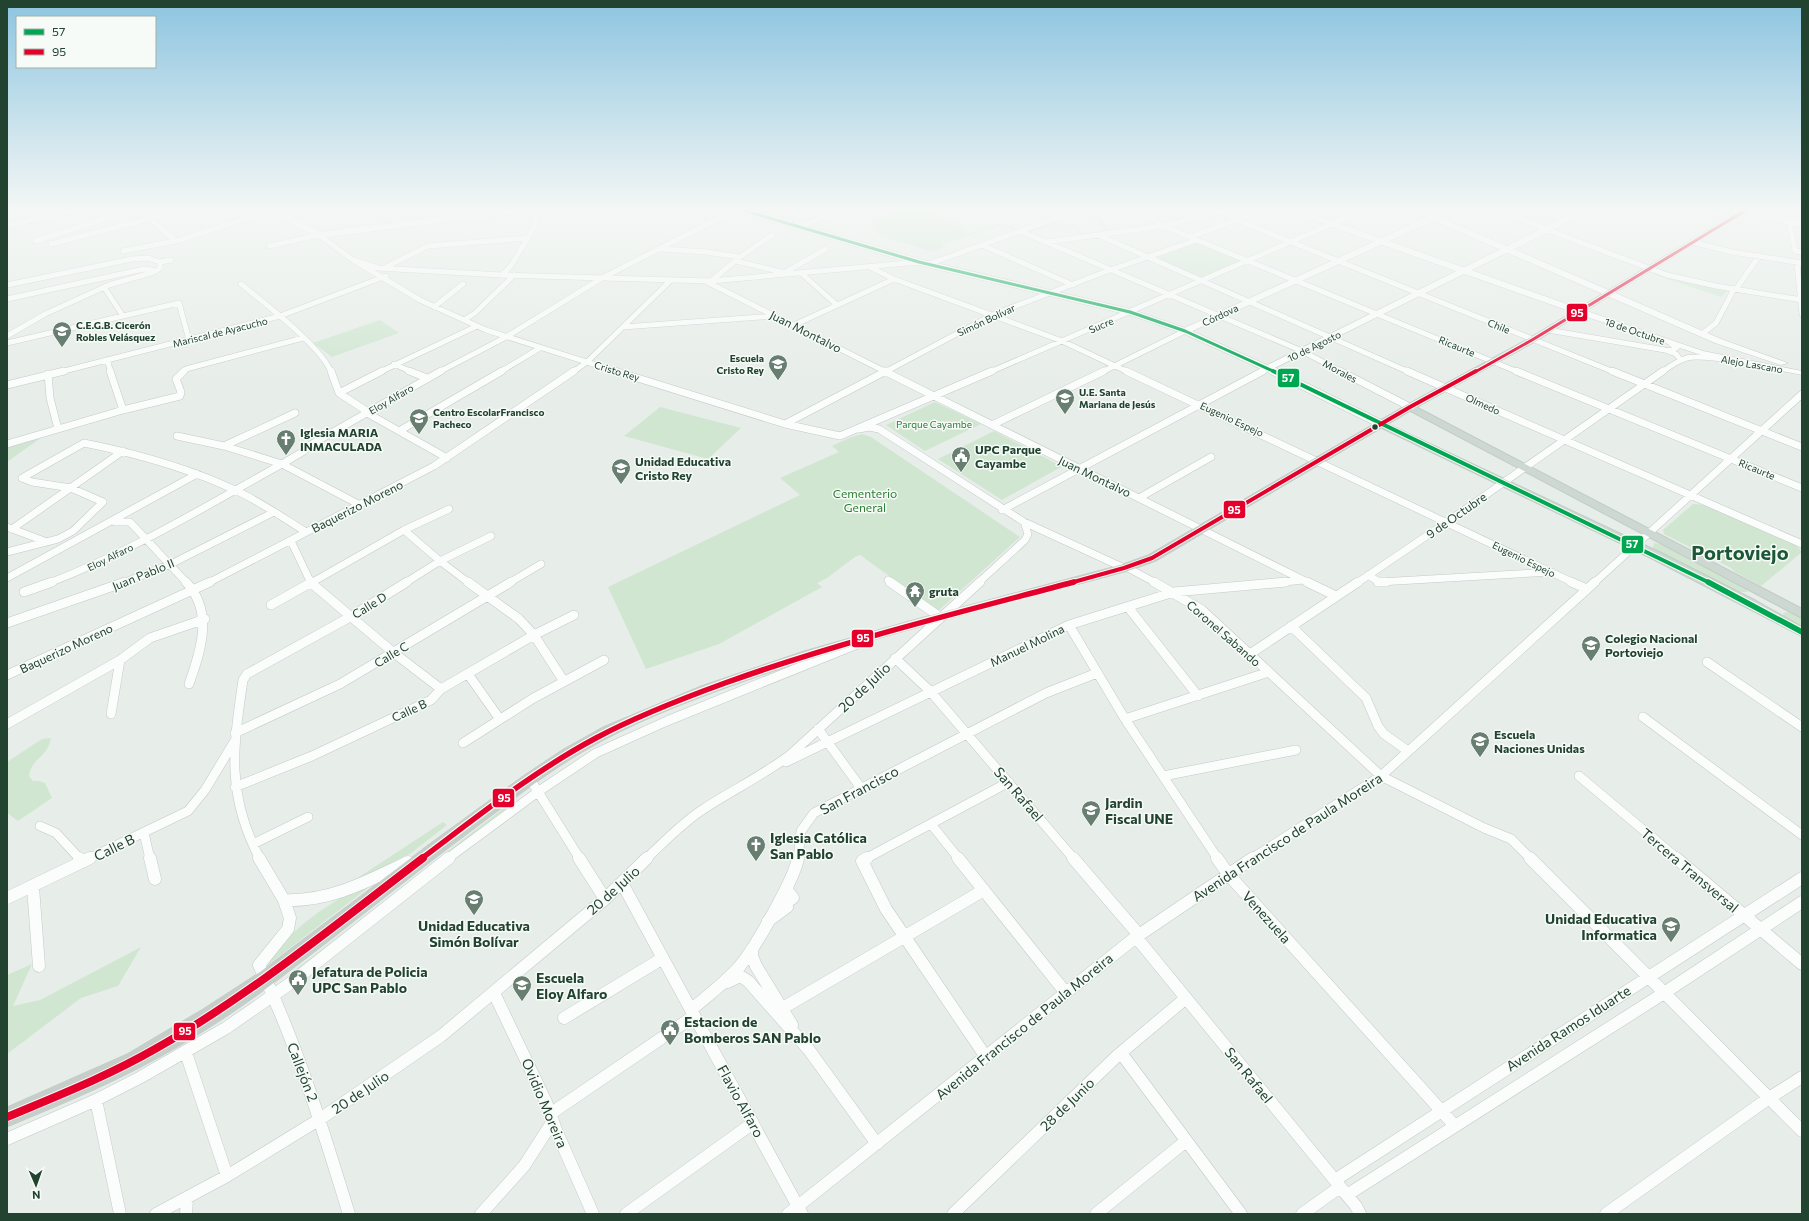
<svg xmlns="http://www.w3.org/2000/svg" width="1809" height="1221" viewBox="0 0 1809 1221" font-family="Commissioner,sans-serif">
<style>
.green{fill:#d0e6d1}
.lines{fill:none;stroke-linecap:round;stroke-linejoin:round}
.minor-far3-casing{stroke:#c4cac6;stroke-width:6}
.minor-far2-casing{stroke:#c4cac6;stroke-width:8}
.minor-far1-casing{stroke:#c4cac6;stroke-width:10}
.minor-casing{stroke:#c4cac6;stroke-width:13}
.tertiary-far1-casing{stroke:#c4cac6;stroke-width:7}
.tertiary-casing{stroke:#c4cac6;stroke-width:9}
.secondary-casing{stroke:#c1c9c4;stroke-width:1}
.primary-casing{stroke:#c2ccc6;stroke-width:2}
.trunk-casing{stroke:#c2ccc6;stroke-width:1}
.minor-far3{stroke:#fbfcfc;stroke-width:5}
.minor-far2{stroke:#fbfcfc;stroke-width:7}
.minor-far1{stroke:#fbfcfc;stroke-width:9}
.minor{stroke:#fbfcfc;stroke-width:12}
.tertiary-far1{stroke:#fbfcfc;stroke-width:6}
.tertiary{stroke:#fbfcfc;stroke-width:8}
.secondary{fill:#fbfcfc;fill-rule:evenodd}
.primary{fill:#ced8d2;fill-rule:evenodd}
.trunk{fill:#c5cec8;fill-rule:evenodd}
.bus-1-far2-casing{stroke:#f6fbf7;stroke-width:5}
.bus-1-far1-casing{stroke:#f6fbf7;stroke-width:6}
.bus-1-casing{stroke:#f6fbf7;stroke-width:8}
.bus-2-far3-casing{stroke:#f6fbf7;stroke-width:5}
.bus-2-far2-casing{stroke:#f6fbf7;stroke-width:6}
.bus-2-far1-casing{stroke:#f6fbf7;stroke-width:8}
.bus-2-casing{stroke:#f6fbf7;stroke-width:10}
.bus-1-far2{stroke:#00a651;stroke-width:3}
.bus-1-far1{stroke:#00a651;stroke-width:4}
.bus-1{stroke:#00a651;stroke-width:5.5}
.bus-2-far3{stroke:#e4002b;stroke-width:3}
.bus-2-far2{stroke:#e4002b;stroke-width:4}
.bus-2-far1{stroke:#e4002b;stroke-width:5.5}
.bus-2{stroke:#e4002b;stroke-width:8}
.bus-dot{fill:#224330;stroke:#f6fbf7;stroke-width:1.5}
.labels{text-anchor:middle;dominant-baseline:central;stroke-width:3;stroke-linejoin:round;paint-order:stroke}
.far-street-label{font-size:10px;fill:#224330;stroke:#f6fbf7}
.far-poi-label{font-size:10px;font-weight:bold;fill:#224330;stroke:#f6fbf7;text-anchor:start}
.far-park-label{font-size:10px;fill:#297d31;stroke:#f6fbf7}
.street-label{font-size:12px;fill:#224330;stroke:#f6fbf7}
.poi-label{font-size:12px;font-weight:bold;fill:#224330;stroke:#f6fbf7;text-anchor:start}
.park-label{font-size:12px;fill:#297d31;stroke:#f6fbf7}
.near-street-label{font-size:14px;fill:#224330;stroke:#f6fbf7}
.near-poi-label{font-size:14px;font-weight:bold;fill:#224330;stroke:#f6fbf7;text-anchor:start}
.town-label{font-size:20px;font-weight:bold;fill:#1c5737;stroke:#f6fbf7}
.line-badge{stroke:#f6fbf7;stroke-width:1.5}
.badge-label{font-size:11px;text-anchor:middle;font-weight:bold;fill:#fff}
</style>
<rect width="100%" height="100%" fill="#e7ede9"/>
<path class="green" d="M895,210h53l-11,7 21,7 5,8 5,2 33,-11 14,6h7l49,-19h17l-41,14 2,1 7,-2 4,3 13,-1 10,10 22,-4 -16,-21h31l-24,3 14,18 -28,4 -10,-9 -12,1 -7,-2 -25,8 -13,-2 -13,-6 -39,12 -21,8 2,2 -11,5 -54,-17 -7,-14z
M1195,242l47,19 -39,17 -49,-20z
M1655,273l72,17v1l-6,6 -68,-23z
M380,320l19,13 -67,24 -19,-14z
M935,402l46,22 -56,27 -39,-26z
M660,407l81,21 -33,31 -84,-23z
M52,430l-45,32v-20z
M994,431l67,35v1l-59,33 -64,-41z
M862,434l9,3 149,100 -82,74 -78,-56 -5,2 -28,21 -10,5 5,4 -103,57 -73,25 -38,-82 192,-92 -20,-17 59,-26 -7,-6 17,-8z
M1693,504l13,1 89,39 7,8 -41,34 -26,-14 -4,-4 -67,-34 -1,-4z
M1654,543l10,2 82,43 2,4h-9l-84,-42 -2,-3z
M1788,612l14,6v10l-18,-12 -1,-3z
M51,738c-4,21 -19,19 -22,38l4,5h6l6,2 7,15 -34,23 -11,-8v-51l35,-23z
M514,800l2,2 -223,175 -3,-3z
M443,822l4,3 -36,28 -64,32z
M382,877l-118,91c2,-7 7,-12 12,-17 28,-34 67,-56 106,-74z
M141,947l-23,39 -37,12 -74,56v-79l25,-11 -19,42 27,-6z"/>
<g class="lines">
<g class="minor-far3-casing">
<path id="minor-far3" d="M1138,210l25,16 355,146
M1220,210l24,13 370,149
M1294,210l38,14
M1502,210l43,19 122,46 49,11 86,14
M7,216l21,-6
M149,218l27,23
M1789,221l6,30 7,1
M7,226l66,-16
M798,227l44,-17
M1020,231l282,120 40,21
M1098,235l311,137
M1190,237l73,-27
M35,241l99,-31
M1046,242l117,-16 59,-15
M1692,242l40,10 70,11
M51,244l132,-34
M982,245l91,40
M269,246l50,-11 34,25 25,8 124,7 209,6 208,-19
M661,249l45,3 34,5
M123,251l57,-11 93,-30
M353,260l67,40 66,30 132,42
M736,261l50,12
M160,262l11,-2
M1797,263l5,51
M929,264l150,-54
M870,267l24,12 168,62 66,31
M384,268l44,-22 100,-8
M801,273l36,32
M782,274l44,-25
M502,275l9,-9 25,-42 -3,-14
M705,281l181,91
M711,281l29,-24 32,-22
M241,284c22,18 80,62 90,88
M7,285l125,-26 16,-1 12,4
M104,287l19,29
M7,299l137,-30 8,1 -2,3
M434,307l29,-23
M464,320l11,-7 39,-38
M794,325l100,-46
M623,327l152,-11
M1548,330l117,20 11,4 4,5
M1702,334l14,-11 18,-34h2l23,-33
M7,336l38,-22 64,-29 45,-13 6,-4v-6
M7,343l172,-40 10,37
M107,360l4,12
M394,364l18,8
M60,372l220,-56 106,-40
M182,372l4,-3 117,-31
M380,372l97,-46
M439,372l67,-35 96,-59 133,-68
M500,372l40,-24
M573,372l14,-10 84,-82
M885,372l107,-57 118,-45 87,-30
M990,372l342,-148
M1102,372l83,-41
M1261,372l7,-4
M1662,372c26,-19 29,-16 60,-13"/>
</g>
<g class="minor-far2-casing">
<path id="minor-far2" d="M110,371l13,39
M331,371l8,22 29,19
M409,371l18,7
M615,371l170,53 55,12 152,-65
M884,371l425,212
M1126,371l448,212
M1340,371l70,36
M1407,371l395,173
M1516,371l286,117
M1612,371l190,76
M48,374l2,24 8,31
M7,385l57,-14
M339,393l43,-22
M367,413l80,45
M785,424l101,-53
M992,425l112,-54
M859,429l10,-2 10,2 145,93 100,46 2,-1 30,16
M399,431l103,-60
M177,436l47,10 58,18 78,41
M7,444l116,-34 57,-14 1,-4 -5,-13 8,-8
M224,446l71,-33
M22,478l62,-35c55,11 109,26 159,51 22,11 42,25 63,38
M1139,498l72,-41
M1002,510l261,-139
M115,522h15l57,61
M7,527l40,15
M12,529l111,-78
M404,530l36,31 29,22
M291,541l20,42
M7,552l51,-13 15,-8 30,-29 -32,-14 -39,-6 -10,-4
M1368,575l11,7 172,-10
M7,578l190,-104
M888,580l4,3
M49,583c82,-31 157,-77 233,-119l22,-13 6,-6 131,-74
M123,583l48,-19 103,-52
M208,583l226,-117 140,-95
M311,583l93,-53 45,-21
M405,583l35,-22 51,-25
M509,583l32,-19
M978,583l47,-43 3,-6 -4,-12
M1275,583l28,-3
M1357,583l90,-61 216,-151
M1594,583l208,-189"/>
</g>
<g class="minor-far1-casing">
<path id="minor-far1" d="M186,582c28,30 15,68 3,102
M310,582l84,71 47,36
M468,582l51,37 15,16 29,45
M890,582l50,35
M1154,582l48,28 179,166 103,52 27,11 20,20
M1307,582l29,14
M1378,582h8
M1571,582l16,7
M24,592l28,-10
M271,605l41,-23
M1128,607l70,89
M7,623l118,-41
M1069,625l56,94 93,140
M1291,626l75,72 12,28 6,8 24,17
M1250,654l108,-72
M895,658l36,34 143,167
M1707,662l95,65
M468,674l31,44
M7,675l203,-93
M111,714l9,-54
M1643,717l159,118
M1125,719l144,-47
M7,724l113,-64 30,-22 55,-19
M818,729l43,59
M235,733l105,-49 171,-102
M463,743l69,-44 72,-39
M786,762l283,-137 105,-33 112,-10
M1163,776l133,-26
M1579,776l99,83
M530,779l50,80
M235,787l77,-31 119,-56 10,-11 93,-54 40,-20
M931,824l28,35
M40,826l16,7 24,26
M144,833l6,26
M253,844l55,-27
M88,859l100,-48 17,-21 29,-48
M260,859c-34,-64 -27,-111 -17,-179l4,-6 103,-57 57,-35
M447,859l92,-68 57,-38 71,-32 195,-79
M646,859c18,-17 35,-35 56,-49 29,-19 60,-34 88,-55l190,-173
M798,859l3,-28 13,-18 232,-120 51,-20
M865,859l144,-77
M1251,859l130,-83 214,-194"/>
</g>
<g class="minor-casing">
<path id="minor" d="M79,858l4,4
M150,858l5,21
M259,858l25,42c46,2 84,-19 124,-38
M579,858l26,41
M867,858l-5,3 24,48 100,148
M958,858l108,135
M1073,858l66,77
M1217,858l11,16 227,252
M1530,858l272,273
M1676,858l126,106
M622,883l180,331
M33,887l6,79
M7,898l83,-40
M284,900l6,18 -2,11 -29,36c38,79 64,165 90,249
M768,921l19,-14 -2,-4 8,-5 -7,-9
M1136,937l211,258 317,-202 138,-91
M752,949v7l4,10 36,59
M728,982l12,-6 8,5 61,69 68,94
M494,993l52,109 10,28 37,84
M691,1010c16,-14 35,-28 48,-43 15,-17 56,-89 59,-109
M776,1012l208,-122
M564,1018l99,-60
M186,1053l41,123
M1121,1053l120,161
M96,1100l24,114
M550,1114l144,-98
M7,1139l89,-39 45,-23 85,-49 62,-43 161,-127
M1335,1180l467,-302
M156,1214l71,-38 93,-57 121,-83 164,-137 42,-41
M186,1214l1,-15
M481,1214l43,-48 29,-45
M626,1214l127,-91
M788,1214l348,-277 117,-79
M953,1214l164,-158 69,-58
M1096,1214l90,-73
M1302,1214l38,-27 16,19 4,8
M1606,1214l163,-116 33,-21"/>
</g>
<g class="tertiary-far1-casing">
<path id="tertiary-far1" d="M273,210l46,25 201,-25
M742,210l177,52 211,50 55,19 90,41
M1416,210l192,83
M1736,210l66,14
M1332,224l246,87
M1332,224l32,-14
M1185,331l265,-121
M1268,368l318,-158"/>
</g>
<g class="tertiary-casing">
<path id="tertiary" d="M1273,371l108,53"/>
</g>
<g class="secondary-casing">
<path id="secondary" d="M1605,291h6l110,48 67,24 -7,2 -66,-22 -110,-48z
M1575,309h6l122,42 99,20v4l-101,-20 -21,-7 -5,4h-13v-4h10l-4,-4 -93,-31z"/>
</g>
<g class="primary-casing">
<path id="primary" d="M1410,404l392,205v9l-395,-209v-4z
M1381,421l280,132 95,48 46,26v9l-149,-77 -275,-133 -2,-2z"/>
</g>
<g class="trunk-casing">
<path id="trunk" d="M1741,210h9l-215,132 -121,67 -258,152 -28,10c-133,36 -267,68 -397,115 -49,18 -99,37 -145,64 -35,20 -67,45 -99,69 -72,53 -141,110 -212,163 -42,32 -88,61 -134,85 -44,23 -89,41 -134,60v-20l120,-53 76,-45 57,-37 168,-127 95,-69 39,-26 41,-23 98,-41 103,-35 109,-31 207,-55 28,-10 258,-150 123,-67z"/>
</g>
<use href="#minor-far3" class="minor-far3"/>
<use href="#minor-far2" class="minor-far2"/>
<use href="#minor-far1" class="minor-far1"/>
<use href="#minor" class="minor"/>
<use href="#tertiary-far1" class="tertiary-far1"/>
<use href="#tertiary" class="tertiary"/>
<use href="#secondary" class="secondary"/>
<use href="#primary" class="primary"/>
<use href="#trunk" class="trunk"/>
<g class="bus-1-far2-casing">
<path id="bus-1-far2" d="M742,210l177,52 211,50 55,19 90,41"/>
</g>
<g class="bus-1-far1-casing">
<path id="bus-1-far1" d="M1273,371l437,212"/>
</g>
<g class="bus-1-casing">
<path id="bus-1" d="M1708,582l94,50"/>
</g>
<g class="bus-2-far3-casing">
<path id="bus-2-far3" d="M1475,372l57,-32 214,-130"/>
</g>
<g class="bus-2-far2-casing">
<path id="bus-2-far2" d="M1070,583l54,-15 28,-10 258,-151 66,-36"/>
</g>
<g class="bus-2-far1-casing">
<path id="bus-2-far1" d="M421,859c56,-42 113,-88 175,-121 41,-22 85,-39 129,-55 114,-41 232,-70 349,-101"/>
</g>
<g class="bus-2-casing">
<path id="bus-2" d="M7,1117c50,-21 101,-41 148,-68 96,-54 180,-124 268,-191"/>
</g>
<use href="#bus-1-far2" class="bus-1-far2"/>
<use href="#bus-1-far1" class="bus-1-far1"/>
<use href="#bus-1" class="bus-1"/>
<use href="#bus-2-far3" class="bus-2-far3"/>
<use href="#bus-2-far2" class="bus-2-far2"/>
<use href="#bus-2-far1" class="bus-2-far1"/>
<use href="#bus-2" class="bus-2"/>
</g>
<linearGradient id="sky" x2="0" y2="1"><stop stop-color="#8dc5e0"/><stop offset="0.55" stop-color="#f4f7f5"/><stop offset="1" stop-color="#f4f7f5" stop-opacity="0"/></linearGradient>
<rect width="1809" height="381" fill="url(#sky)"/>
<defs>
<g id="university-pin" transform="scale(1)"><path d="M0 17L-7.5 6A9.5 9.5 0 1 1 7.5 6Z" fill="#677e71" stroke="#f6fbf7"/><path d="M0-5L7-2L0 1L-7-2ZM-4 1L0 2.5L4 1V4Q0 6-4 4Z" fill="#fff"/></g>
<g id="school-pin" transform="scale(1)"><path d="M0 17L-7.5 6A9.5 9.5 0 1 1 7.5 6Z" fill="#677e71" stroke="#f6fbf7"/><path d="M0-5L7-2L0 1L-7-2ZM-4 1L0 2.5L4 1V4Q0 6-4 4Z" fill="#fff"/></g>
<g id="church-pin" transform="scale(1)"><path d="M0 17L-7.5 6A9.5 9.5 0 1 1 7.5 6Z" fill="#677e71" stroke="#f6fbf7"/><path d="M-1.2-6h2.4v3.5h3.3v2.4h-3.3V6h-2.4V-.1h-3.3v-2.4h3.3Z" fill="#fff"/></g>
<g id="civic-pin" transform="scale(1)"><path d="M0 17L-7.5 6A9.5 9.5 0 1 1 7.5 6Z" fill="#677e71" stroke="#f6fbf7"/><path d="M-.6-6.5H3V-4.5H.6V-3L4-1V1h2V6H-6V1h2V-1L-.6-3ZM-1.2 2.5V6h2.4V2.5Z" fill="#fff"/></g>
<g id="temple-pin" transform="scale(1)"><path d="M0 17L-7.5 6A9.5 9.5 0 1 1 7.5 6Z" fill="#677e71" stroke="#f6fbf7"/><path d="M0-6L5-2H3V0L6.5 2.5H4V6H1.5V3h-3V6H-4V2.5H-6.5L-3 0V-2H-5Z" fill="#fff"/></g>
</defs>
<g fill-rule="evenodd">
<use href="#university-pin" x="62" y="331"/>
<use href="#school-pin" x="778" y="364"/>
<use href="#school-pin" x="1065" y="398"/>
<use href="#school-pin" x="419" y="418"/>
<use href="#church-pin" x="286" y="439"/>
<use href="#civic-pin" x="961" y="456"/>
<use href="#school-pin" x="621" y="468"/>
<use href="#temple-pin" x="915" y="591"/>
<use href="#school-pin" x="1591" y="645"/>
<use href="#school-pin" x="1480" y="741"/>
<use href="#school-pin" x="1091" y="810"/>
<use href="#church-pin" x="756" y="845"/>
<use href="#school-pin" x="474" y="899"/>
<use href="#school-pin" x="1671" y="926"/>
<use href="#civic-pin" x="298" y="979"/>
<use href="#school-pin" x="522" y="985"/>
<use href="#civic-pin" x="670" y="1029"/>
</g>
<circle class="bus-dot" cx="1375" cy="427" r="3.5"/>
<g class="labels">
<g class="far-street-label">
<text transform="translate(1220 315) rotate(-25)">Córdova</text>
<text transform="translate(986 320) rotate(-25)">Simón Bolívar</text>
<text transform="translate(1101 325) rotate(-23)">Sucre</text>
<text transform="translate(1499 326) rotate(22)">Chile</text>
<text transform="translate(1635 331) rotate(19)">18 de Octubre</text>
<text transform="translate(220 332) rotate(-14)">Mariscal de Ayacucho</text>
<text transform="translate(1314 346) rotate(-26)">10 de Agosto</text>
<text transform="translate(1457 346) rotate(22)">Ricaurte</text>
<text transform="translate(1752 364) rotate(10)">Alejo Lascano</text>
<text transform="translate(617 371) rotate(17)">Cristo Rey</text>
<text transform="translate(1340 371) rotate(28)">Morales</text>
<text transform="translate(391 399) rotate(-30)">Eloy Alfaro</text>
<text transform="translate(1483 404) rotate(24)">Olmedo</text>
<text transform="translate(1232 419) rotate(25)">Eugenio Espejo</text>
<text transform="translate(1757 469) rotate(22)">Ricaurte</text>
<text transform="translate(110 557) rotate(-26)">Eloy Alfaro</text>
<text transform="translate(1524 559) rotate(26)">Eugenio Espejo</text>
</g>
<g class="far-poi-label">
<text x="76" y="325">C.E.G.B. Cicerón<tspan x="76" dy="12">Robles Velásquez</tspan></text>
<text x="764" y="358" text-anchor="end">Escuela<tspan x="764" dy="12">Cristo Rey</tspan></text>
<text x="1079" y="392">U.E. Santa<tspan x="1079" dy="12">Mariana de Jesús</tspan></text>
<text x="433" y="412">Centro EscolarFrancisco<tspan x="433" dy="12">Pacheco</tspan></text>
</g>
<g class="far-park-label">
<text x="934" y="424">Parque Cayambe</text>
</g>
<g class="street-label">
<text transform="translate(806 331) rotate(27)">Juan Montalvo</text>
<text transform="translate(1095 476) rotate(26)">Juan Montalvo</text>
<text transform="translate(357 506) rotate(-27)">Baquerizo Moreno</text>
<text transform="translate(1456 515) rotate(-35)">9 de Octubre</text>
<text transform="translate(143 574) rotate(-22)">Juan Pablo II</text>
<text transform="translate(369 605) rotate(-32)">Calle D</text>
<text transform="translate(1224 633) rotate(41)">Coronel Sabando</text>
<text transform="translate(1027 645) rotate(-26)">Manuel Molina</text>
<text transform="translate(66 648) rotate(-25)">Baquerizo Moreno</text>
<text transform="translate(391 654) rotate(-31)">Calle C</text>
<text transform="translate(409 710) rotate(-25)">Calle B</text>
</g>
<g class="poi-label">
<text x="300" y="432">Iglesia MARIA<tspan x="300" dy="14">INMACULADA</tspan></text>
<text x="975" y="449">UPC Parque<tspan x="975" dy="14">Cayambe</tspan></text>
<text x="635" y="461">Unidad Educativa<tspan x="635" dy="14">Cristo Rey</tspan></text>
<text x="929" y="591">gruta</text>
<text x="1605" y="638">Colegio Nacional<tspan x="1605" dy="14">Portoviejo</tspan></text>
<text x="1494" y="734">Escuela<tspan x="1494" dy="14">Naciones Unidas</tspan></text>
</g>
<g class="park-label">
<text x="865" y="493">Cementerio<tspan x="865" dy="14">General</tspan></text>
</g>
<g class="near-street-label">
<text transform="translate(864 687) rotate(-43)">20 de Julio</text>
<text transform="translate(859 790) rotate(-28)">San Francisco</text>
<text transform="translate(1019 794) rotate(49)">San Rafael</text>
<text transform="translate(1287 837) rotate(-33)">Avenida Francisco de Paula Moreira</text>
<text transform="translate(114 847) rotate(-26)">Calle B</text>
<text transform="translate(1690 870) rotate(40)">Tercera Transversal</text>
<text transform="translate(613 890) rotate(-42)">20 de Julio</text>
<text transform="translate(1267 917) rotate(48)">Venezuela</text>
<text transform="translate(1024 1026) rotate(-39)">Avenida Francisco de Paula Moreira</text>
<text transform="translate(1568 1028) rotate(-33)">Avenida Ramos Iduarte</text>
<text transform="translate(303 1072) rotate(69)">Callejón 2</text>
<text transform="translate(1249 1075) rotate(51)">San Rafael</text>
<text transform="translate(360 1092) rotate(-34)">20 de Julio</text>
<text transform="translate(741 1101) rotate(61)">Flavio Alfaro</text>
<text transform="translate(545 1103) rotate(67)">Ovidio Moreira</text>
<text transform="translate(1067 1104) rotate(-44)">28 de Junio</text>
</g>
<g class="near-poi-label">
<text x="1105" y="802">Jardin<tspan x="1105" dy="16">Fiscal UNE</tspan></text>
<text x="770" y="837">Iglesia Católica<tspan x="770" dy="16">San Pablo</tspan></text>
<text x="1657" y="918" text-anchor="end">Unidad Educativa<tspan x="1657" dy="16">Informatica</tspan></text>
<text x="474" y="925" text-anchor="middle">Unidad Educativa<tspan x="474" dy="16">Simón Bolívar</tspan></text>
<text x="312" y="971">Jefatura de Policia<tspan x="312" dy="16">UPC San Pablo</tspan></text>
<text x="536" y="977">Escuela<tspan x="536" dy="16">Eloy Alfaro</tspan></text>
<text x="684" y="1021">Estacion de<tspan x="684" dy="16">Bomberos SAN Pablo</tspan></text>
</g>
<g class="town-label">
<text x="1740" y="552">Portoviejo</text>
</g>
</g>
<g class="line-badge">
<rect x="1566" y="303" width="22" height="19" rx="4" fill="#e4002b"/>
<rect x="1277" y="368" width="23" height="20" rx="4" fill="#00a651"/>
<rect x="1223" y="500" width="23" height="19" rx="4" fill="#e4002b"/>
<rect x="1621" y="535" width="23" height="19" rx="4" fill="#00a651"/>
<rect x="851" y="629" width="23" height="19" rx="4" fill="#e4002b"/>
<rect x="492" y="788" width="23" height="20" rx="4" fill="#e4002b"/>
<rect x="173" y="1022" width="23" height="19" rx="4" fill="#e4002b"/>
</g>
<g class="badge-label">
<text x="1577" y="317">95</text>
<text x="1288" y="382">57</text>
<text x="1234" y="514">95</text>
<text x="1632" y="548">57</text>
<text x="863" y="642">95</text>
<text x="504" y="802">95</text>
<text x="185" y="1035">95</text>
</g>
<rect width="1809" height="1221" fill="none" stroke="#224330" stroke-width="16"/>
<rect x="16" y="16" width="140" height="52" fill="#f6fbf7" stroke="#a1b1a7"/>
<rect x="24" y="29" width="20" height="6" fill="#00a651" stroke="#a1b1a7"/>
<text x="52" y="36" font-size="12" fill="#224330">57</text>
<rect x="24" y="49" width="20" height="6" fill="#e4002b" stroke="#a1b1a7"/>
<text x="52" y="56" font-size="12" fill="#224330">95</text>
<g transform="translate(36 1185) rotate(178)" stroke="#f6fbf7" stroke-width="3" paint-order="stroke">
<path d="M0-3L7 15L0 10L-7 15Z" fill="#224330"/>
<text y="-6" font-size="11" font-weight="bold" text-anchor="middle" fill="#224330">N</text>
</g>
</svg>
